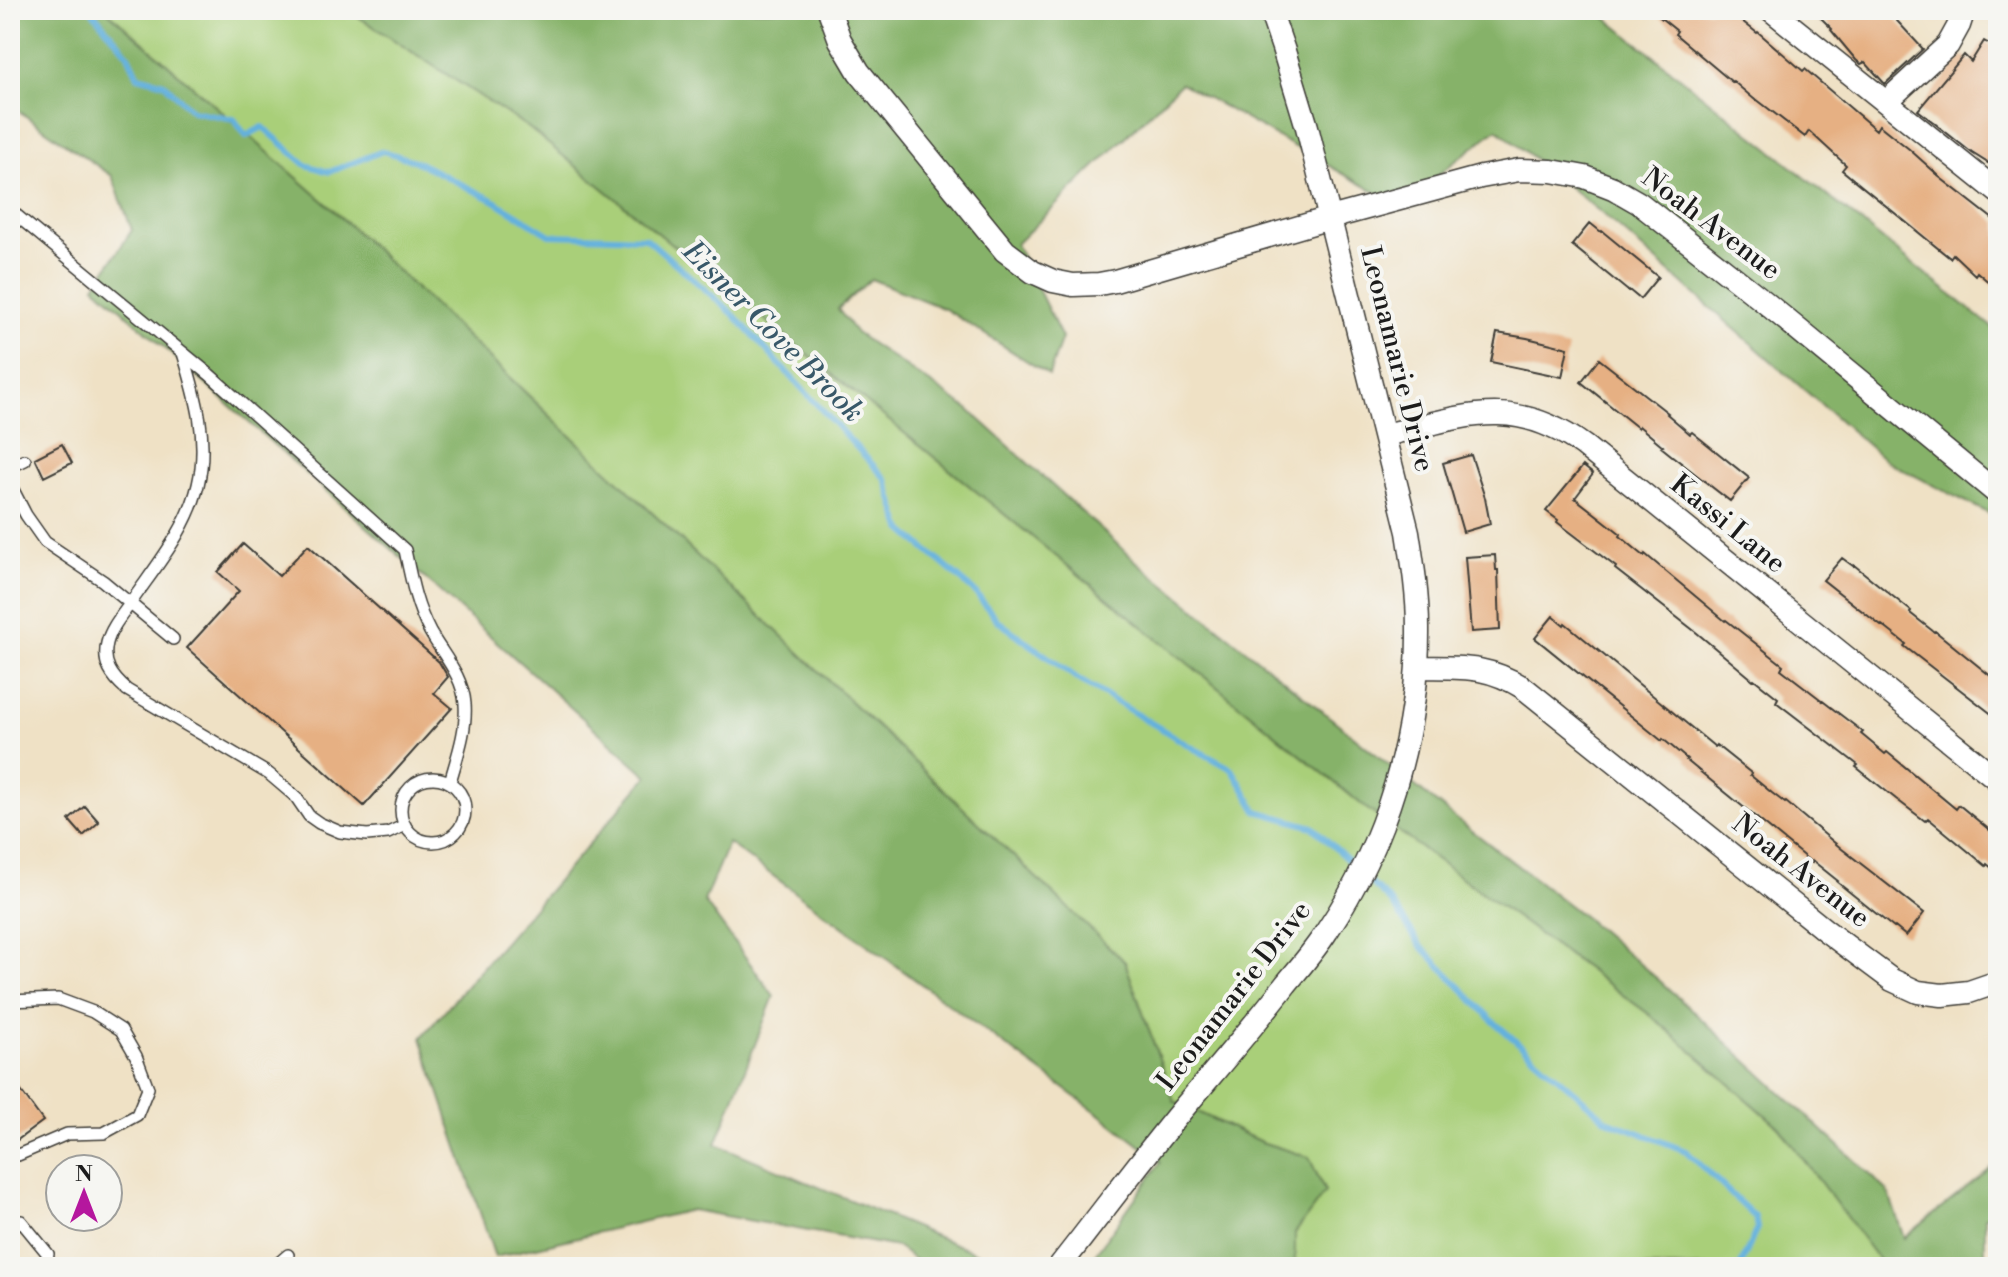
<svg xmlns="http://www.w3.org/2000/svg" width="2008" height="1277" viewBox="0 0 2008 1277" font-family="'Libre Bodoni',serif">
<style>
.green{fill:#a9cf79;stroke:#62764a;stroke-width:2}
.forest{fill:#86b269;stroke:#516742;stroke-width:2}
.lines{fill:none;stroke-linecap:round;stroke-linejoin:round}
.stream{stroke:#63b1dd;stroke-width:6}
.building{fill:#e6b083}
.lane-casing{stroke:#3c3a35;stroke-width:14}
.street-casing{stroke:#3c3a35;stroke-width:25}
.lane{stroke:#fff;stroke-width:11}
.street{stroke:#fff;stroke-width:22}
.labels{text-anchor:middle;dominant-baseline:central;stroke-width:8;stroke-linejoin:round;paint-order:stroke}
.street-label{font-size:28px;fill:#1c1c1c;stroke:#f6f6f2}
.water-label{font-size:30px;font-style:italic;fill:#385869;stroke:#f6f6f2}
</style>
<rect width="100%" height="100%" fill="#f6f6f2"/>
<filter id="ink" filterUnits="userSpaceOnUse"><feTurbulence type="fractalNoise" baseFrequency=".0125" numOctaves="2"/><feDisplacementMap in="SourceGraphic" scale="16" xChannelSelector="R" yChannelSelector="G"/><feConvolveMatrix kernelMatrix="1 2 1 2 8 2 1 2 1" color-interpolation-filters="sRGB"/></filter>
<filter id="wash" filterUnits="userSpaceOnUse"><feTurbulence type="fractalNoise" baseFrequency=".006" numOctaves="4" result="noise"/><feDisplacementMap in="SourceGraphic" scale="32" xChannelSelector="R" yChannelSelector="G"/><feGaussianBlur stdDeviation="1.8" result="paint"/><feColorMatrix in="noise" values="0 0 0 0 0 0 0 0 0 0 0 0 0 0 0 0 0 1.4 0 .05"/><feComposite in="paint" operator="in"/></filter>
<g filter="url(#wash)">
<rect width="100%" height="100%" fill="#efe1c5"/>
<path class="green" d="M106,10h242l181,118 837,680 287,209 126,110 105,140h-589v-34l30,-41 -16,-35 -48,-15 -87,-41 -49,-139 -796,-756z"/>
<path class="forest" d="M10,10h96l223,196 796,756 49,139 87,41 48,15 16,35 -30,41v34h-209l75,-105 -59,-46 -374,-273 -24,58 70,95 -58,148 294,123h-85l-28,-20 -206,-37 -196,47 -74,-219 227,-262 -553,-490 37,-56 -20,-54 -102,-71z
M348,10h1248l402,322v186l-112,-57 -282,-246 -107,-86 -98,76 -218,-122 -165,161 46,94 -13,37 -104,-66 -74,-30 -33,30 18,24 112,76 169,153 308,248 138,106 77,65 228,210 16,47 94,-75v52l-13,2v50h-101l-105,-140 -126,-110 -287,-209 -837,-680z"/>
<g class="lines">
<path class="stream" d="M91,10l36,43 11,23 26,7 28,28 42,8 12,17 17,-9 43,38 23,7 54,-21 32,10 78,39 57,35 96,3 86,75 154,166 16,50 71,61 25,31 80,58 115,69 39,21 25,42 56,16 40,38
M1372,884l20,19 28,42 74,77 113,98 79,31 69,66 2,11 -17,39"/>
</g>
<g id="blocks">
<path class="building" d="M1651,10h77l29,23 1,-1 45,39 2,-2 71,61 3,-5 30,24 29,26v1l60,47v67l-21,-18 -2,3 -22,-21 -3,4 -108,-88 4,-5 -37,-34 -4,6 -49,-38 -1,1 -22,-19 -1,1 -57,-48 2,-3z
M1813,10h74l36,39 -38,35 -20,-22 -4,2 -5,-4 -25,-30 1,-1z
M1984,41l14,8v98l-10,16 -16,-10 -54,-43 46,-55 7,7z
M1590,223l11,9 1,-1 56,46 -18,22 -11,-9 -1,1 -56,-46z
M1497,333l30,5 41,10 -6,29 -71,-15z
M1599,359l69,54 -1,1 23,20 2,-2 57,46 -19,23 -59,-46 -10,-8 2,-1 -24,-20 -1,2 -57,-46z
M62,444l10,19 -28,14 -9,-19z
M1471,455l14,43 5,26 -27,8 -20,-69z
M1583,466l10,8 -18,24 46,36 -1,2 24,20 1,-2 80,67 1,-1 57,45 -2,4 82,63 -2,2 24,20 2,-2 69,57 3,-4 39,32v36l-11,-9 -1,2 -58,-48 -3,3 -29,-22 -40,-32 2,-2 -82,-63 2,-4 -24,-19 -1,1 -56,-47 -82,-64 1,-2 -59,-45 1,-2 -12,-9z
M243,544l36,32 29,-31 131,117 9,15 -14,16 18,15 -88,98 -177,-158 52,-57 -21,-19z
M1495,555l1,15h2l2,60 -29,2 -6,-75z
M1842,558l11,8 1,-1 57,46 -1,2 24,19 1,-1 63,51v37l-94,-73 2,-2 -24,-19 -1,1 -58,-46z
M1553,616l11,9 1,-2 150,124 1,-2 35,28 -1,2 22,18 13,10 1,-1 56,47 82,64 -18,23 -11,-9 -1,1 -57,-46 1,-1 -25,-20 -1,2 -92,-75 -34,-28 1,-1 -24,-20 -1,2 -127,-103z
M85,806l14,16 -16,14 -14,-16z
M10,1076l33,45 -31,23h-2z"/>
</g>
</g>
<g filter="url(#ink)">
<use href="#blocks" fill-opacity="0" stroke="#3c3a35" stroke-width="2"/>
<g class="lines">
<g class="lane-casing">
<path id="lane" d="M10,210l199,164 196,176c6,29 11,56 25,82 13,23 33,44 35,72 2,26 -8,53 -15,78
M183,353c13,43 26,86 15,132 -10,43 -41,80 -66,116 -9,13 -21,26 -25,42 -5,21 5,34 20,47l142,84 27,23 13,19 10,7 21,9 27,3 21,-2 17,-8
M10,467l15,-7
M10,484l16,31 19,27 58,39 70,58
M401 810a32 32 0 1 1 64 0a32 32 0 1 1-64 0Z
M10,1001l48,-2 35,13 28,18 15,26 12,32 -11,27 -33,18 -37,1 -49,21 -8,-3
M21,1221l27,33 -3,13
M274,1267l14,-12"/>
</g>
<g class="street-casing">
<path id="street" d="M829,10l11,30 19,32 146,179 28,21 20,9 20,4 26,-1 16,-3 215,-63 151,-41 38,-7 33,1 33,6 28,11 26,15 122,96 237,195
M1771,10l227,182
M1886,102l62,-57 11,-20 5,-15
M1385,435c77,-18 128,-41 199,11l414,334
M1417,667c43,1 68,-3 107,21l301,242 67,50 26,12 24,3 27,-3 29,-10
M1059,1267c41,-52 81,-106 123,-157 35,-42 71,-83 104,-126 14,-17 29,-34 41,-53 59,-88 92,-197 91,-303 0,-32 -5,-64 -10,-96l-101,-405 -24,-79 -13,-38"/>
</g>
<use href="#lane" class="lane"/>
<use href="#street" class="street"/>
</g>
</g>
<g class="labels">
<g class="street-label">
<text transform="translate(1711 224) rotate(37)">Noah Avenue</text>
<text transform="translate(1397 359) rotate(76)">Leonamarie Drive</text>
<text transform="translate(1728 524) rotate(39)">Kassi Lane</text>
<text transform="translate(1801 871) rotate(38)">Noah Avenue</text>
<text transform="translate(1234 996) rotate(-52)">Leonamarie Drive</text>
</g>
<g class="water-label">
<text transform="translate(773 332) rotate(45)">Eisner Cove Brook</text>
</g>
</g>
<rect width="2008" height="1277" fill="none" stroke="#f6f6f2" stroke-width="40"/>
<g transform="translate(84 1193)"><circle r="38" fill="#f6f6f2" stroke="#9f9f9c" stroke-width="2"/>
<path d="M0-6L14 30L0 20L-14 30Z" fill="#b5179e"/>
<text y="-12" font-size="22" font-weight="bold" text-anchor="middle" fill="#1c1c1c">N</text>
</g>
</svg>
